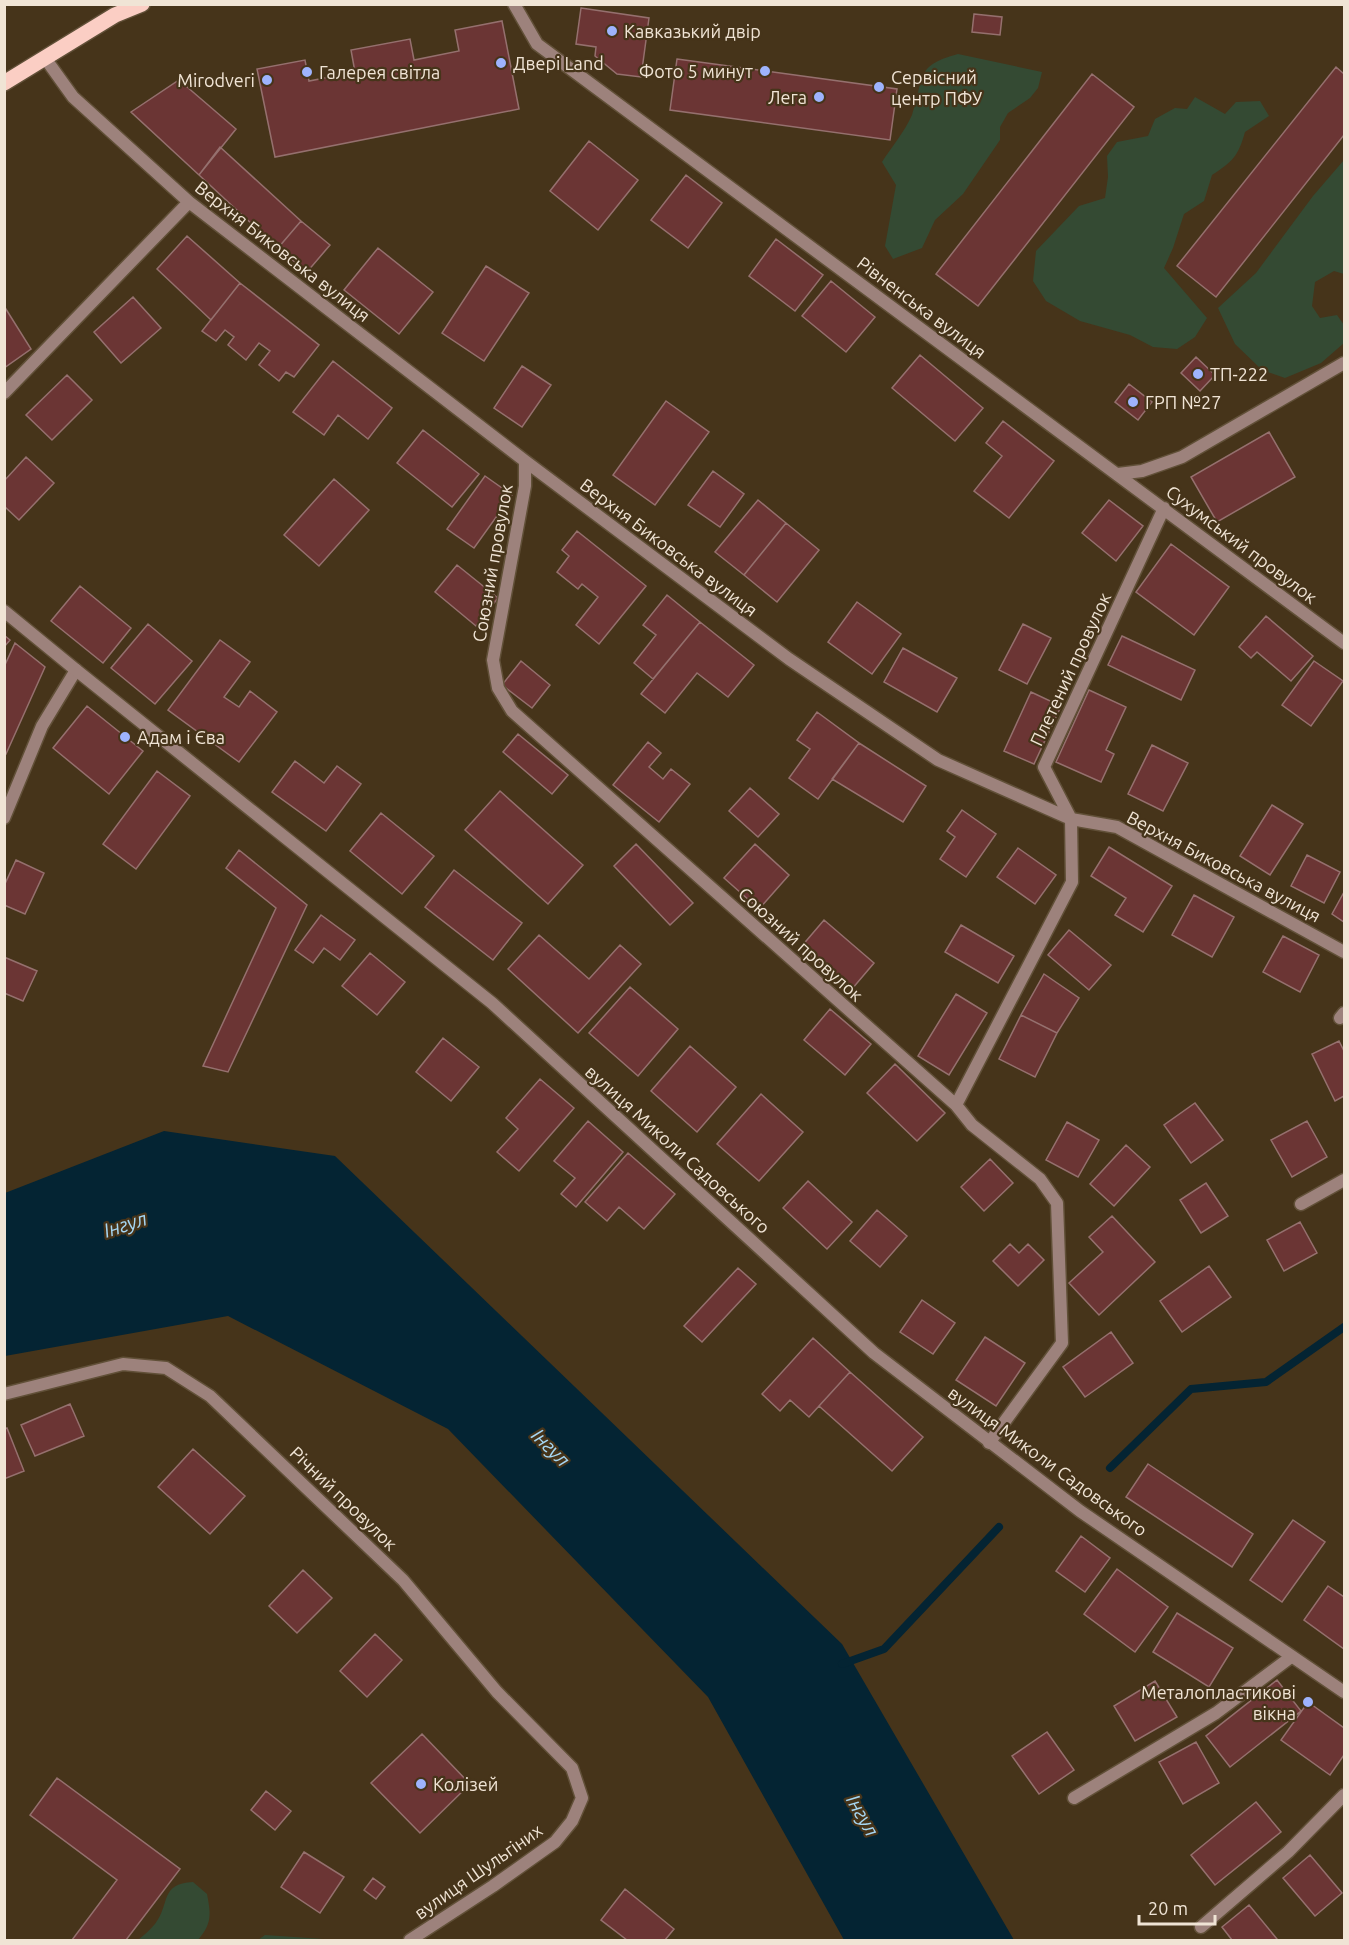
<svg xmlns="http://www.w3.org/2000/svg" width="1349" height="1945" viewBox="0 0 1349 1945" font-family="Ubuntu,sans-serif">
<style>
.green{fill:#344a33}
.water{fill:#042433}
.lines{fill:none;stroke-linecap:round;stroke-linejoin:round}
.stream{stroke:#042433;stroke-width:8}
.building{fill:#6b3534;stroke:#95706e;stroke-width:1.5}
.minor-casing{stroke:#615038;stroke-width:15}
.tertiary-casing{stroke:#615038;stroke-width:15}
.primary-casing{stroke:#615038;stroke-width:18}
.minor{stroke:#9d827c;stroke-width:12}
.tertiary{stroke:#9d827c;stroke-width:12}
.primary{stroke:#fbcec4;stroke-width:15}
.poi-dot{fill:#9eb3fd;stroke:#46341a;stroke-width:2}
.labels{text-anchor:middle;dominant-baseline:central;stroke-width:4.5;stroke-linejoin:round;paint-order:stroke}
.poi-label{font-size:18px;fill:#f0e4d5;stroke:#46341a;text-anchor:start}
.street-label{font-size:18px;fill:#f0e4d5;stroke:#46341a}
.water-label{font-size:20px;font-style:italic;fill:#a6d7f4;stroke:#46341a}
</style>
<rect width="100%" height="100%" fill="#46341a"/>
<path class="green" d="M958,54l84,18 -4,16 -8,10 -22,15 -8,14v13l-37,54 -28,26 -13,28 -29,11 -8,-13 11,-61 -14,-23c9,-14 23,-31 30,-47 13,-36 1,-49 46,-61z
M1195,97l30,17 11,-12 24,-1 9,15 -24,16c-7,25 -13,30 -33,43l-8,26 -20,13 -11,34 -9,20 43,50 -12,19 -18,12 -24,-2 -23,-12 -50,-14 -34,-20 -13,-20 3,-30 43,-45 26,-8 3,-21 -1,-21 10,-14 31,-6 7,-17 20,-11 12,1z
M1344,160v114l-10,-3 -19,11 -3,24 8,12 17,-3 7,10v18l-23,20 -36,15 -23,-8 -27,-26 -17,-36 38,-35 57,-77z
M193,1882l14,12c4,20 5,30 -9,46h-60c6,-5 12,-10 17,-16 16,-21 4,-40 38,-42z
M265,1935l73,5h-80z"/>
<path class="water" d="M164,1131l171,25 507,488 172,296h-170l-136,-243 -260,-268 -220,-113 -223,40v-163z"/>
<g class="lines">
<path class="stream" d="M1110,1468l81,-79 75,-7 78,-55
M842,1664l42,-15 115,-122"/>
</g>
<path class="building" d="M581,8l68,10 -8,59 -24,-3 -22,-18 1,-9 -20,-3z
M974,14l28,3 -2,18 -28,-3z
M502,21l17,88 -244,48 -18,-88 48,-9 4,21 46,-9 -4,-22 59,-11 4,21 45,-9 -4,-21z
M677,59l220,30 -7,51 -220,-30z
M1336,67l8,7v61l-128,162 -39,-31z
M1092,74l42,33 -156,199 -42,-32z
M179,80l57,49 -37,46 -68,-63z
M589,141l49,39 -40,50 -48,-39z
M220,147l81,74 -23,27 -79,-73z
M686,175l36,28 -34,45 -37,-28z
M301,221l29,24 -23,27 -29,-24z
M187,236l53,47 -29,37 -54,-51z
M776,239l47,36 -28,36 -46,-35z
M378,248l55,44 -34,42 -55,-44z
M486,266l43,27 -45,68 -42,-28z
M831,281l44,36 -29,35 -44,-36z
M240,283l79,62 -25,32 -8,-5 -7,9 -20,-16 11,-14 -11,-8 -13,17 -18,-15 6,-8 -9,-7 -9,11 -14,-10z
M133,297l28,31 -40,35 -27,-31z
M4,306l27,43 -27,19z
M920,355l63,53 -28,33 -63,-53z
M1196,357l19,18 -15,16 -19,-18z
M333,361l59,47 -24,31 -30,-24 -14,20 -31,-23z
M522,366l29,19 -29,42 -28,-19z
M67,375l25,25 -40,40 -26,-25z
M1129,384l23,18 -14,18 -23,-18z
M666,401l43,31 -54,73 -42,-30z
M1003,421l51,40 -45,57 -35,-27 28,-35 -16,-13z
M423,430l56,44 -27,33 -55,-44z
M1269,432l26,45 -78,45 -26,-45z
M26,457l28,26 -35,37 -15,-14v-25z
M713,471l31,23 -24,33 -32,-22z
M485,476l27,19 -38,53 -27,-19z
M334,479l35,31 -50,56 -35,-31z
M758,500l28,23 -42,52 -29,-23z
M1109,500l34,26 -27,35 -34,-28z
M786,523l33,27 -42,52 -33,-27z
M577,531l69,55 -47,58 -23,-19 22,-28 -16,-13 -4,5 -21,-17 12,-16 -7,-6z
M1171,544l58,43 -35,48 -58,-43z
M457,565l41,33 -22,28 -41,-34z
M80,586l51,42 -28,35 -52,-42z
M667,595l33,27 -47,57 -19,-16 22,-28 -13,-10z
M857,602l44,32 -29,40 -44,-32z
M1266,616l47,40 -22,25 -34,-29 -6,6 -12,-11z
M700,622l54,43 -26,32 -31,-24 -32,40 -24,-19z
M148,624l44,37 -37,43 -44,-36z
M1023,624l28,14 -24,46 -28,-14z
M4,635l6,5 -6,7z
M1122,636l73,34 -14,30 -73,-35z
M220,640l30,22 -26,35 15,10 11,-16 27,21 -38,50 -71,-52z
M15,643l30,24 -39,87 -2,-1v-86z
M903,648l54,30 -20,34 -53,-30z
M521,661l29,24 -18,23 -30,-23z
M1314,661l29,20 -32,45 -29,-21z
M1089,690l37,17 -20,43 8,4 -13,28 -45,-20z
M1031,692l30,14 -27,58 -30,-13z
M87,706l56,45 -34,43 -56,-46z
M817,712l42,31 -41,56 -29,-21 21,-29 -13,-9z
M518,734l50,41 -16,19 -49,-42z
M648,742l13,11 -12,14 14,12 8,-10 19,15 -31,38 -46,-37z
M859,743l67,43 -23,36 -71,-43z
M1152,745l36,18 -25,48 -35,-17z
M295,761l29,22 13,-17 24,18 -35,47 -54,-39z
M157,771l33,25 -54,73 -33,-25z
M750,788l29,26 -21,23 -29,-26z
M500,791l83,74 -35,39 -83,-74z
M1272,805l31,19 -33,51 -30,-19z
M962,810l34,24 -30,43 -26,-18 15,-22 -8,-6z
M381,813l53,43 -32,38 -52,-43z
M636,844l57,59 -23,22 -56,-59z
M755,844l34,31 -30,34 -35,-31z
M1109,847l63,39 -29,46 -28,-17 11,-17 -35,-22z
M1018,848l38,27 -21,29 -38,-27z
M239,850l68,55 -79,167 -25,-6 73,-158 -50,-40z
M1307,855l33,17 -16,31 -33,-17z
M16,860l28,13 -19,41 -21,-9v-19z
M454,870l68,53 -29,37 -68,-53z
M1344,892v30l-12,-8z
M1194,895l40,22 -22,40 -40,-22z
M321,915l34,25 -15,20 -16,-12 -11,15 -18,-13z
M824,920l50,43 -22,26 -51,-42z
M961,925l53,31 -16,27 -53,-31z
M1069,930l42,35 -22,25 -41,-35z
M539,935l50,44 31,-34 21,19 -63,69 -70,-64z
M1283,936l36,19 -19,37 -37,-20z
M370,953l35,29 -28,33 -35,-29z
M4,957l33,14 -14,30 -19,-8z
M1044,974l35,24 -22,35 -36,-18z
M630,987l48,42 -40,47 -49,-43z
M956,994l31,19 -38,62 -31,-19z
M830,1009l41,35 -26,31 -41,-35z
M1021,1015l36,18 -22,44 -36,-18z
M443,1038l36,29 -28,34 -35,-29z
M1339,1041l5,10v45l-9,5 -23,-47z
M690,1046l46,41 -39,45 -46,-41z
M895,1064l50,49 -28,28 -50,-48z
M540,1079l34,29 -55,63 -22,-19 21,-23 -12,-11z
M761,1094l42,38 -44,49 -42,-37z
M1195,1103l28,37 -32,23 -27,-38z
M588,1121l35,31 -47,55 -15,-13 14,-16 -21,-17z
M1307,1121l20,36 -35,20 -21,-37z
M1067,1122l32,18 -21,37 -32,-17z
M1126,1145l24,22 -36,39 -24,-22z
M628,1153l47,41 -31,35 -25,-22 -12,14 -22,-19z
M990,1159l23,24 -29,28 -23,-24z
M808,1181l44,41 -25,27 -44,-41z
M1206,1183l22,33 -27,17 -21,-33z
M877,1210l30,26 -27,31 -30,-26z
M1112,1216l43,46 -56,53 -30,-32 34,-31 -14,-15z
M1300,1222l17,31 -33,18 -17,-31z
M1010,1244l9,9 9,-9 16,16 -26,26 -25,-25z
M1209,1266l22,31 -49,35 -22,-31z
M738,1268l18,16 -54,58 -18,-16z
M922,1300l33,23 -22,31 -33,-22z
M1111,1332l22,31 -48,34 -22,-30z
M985,1337l40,26 -29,43 -40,-26z
M813,1338l37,34 -41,45 -19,-17 -10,11 -18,-17z
M850,1372l73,65 -31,34 -73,-65z
M70,1404l14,32 -49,20 -14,-31z
M7,1428l17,43 -20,8v-50z
M193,1449l52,47 -35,38 -52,-47z
M1148,1464l105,70 -21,33 -106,-70z
M1293,1520l32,22 -43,60 -32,-22z
M1081,1536l29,22 -25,34 -29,-21z
M1117,1569l51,38 -33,45 -51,-38z
M303,1570l29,28 -35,35 -28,-27z
M1328,1586l16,11v52l-40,-29z
M1177,1613l56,35 -24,39 -56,-35z
M375,1634l27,26 -35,37 -27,-26z
M1277,1680l24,31 -71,56 -24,-31z
M1155,1681l22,36 -42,24 -21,-35z
M1308,1702l36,26v27l-14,20 -49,-35z
M1047,1732l27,38 -35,24 -27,-38z
M422,1734l48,50 -50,49 -49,-50z
M1196,1742l23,41 -36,21 -24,-42z
M57,1778l123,91 -54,71h-54l45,-60 -87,-65z
M266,1791l25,20 -16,19 -24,-20z
M1256,1802l25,30 -66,53 -24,-30z
M304,1852l40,25 -24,36 -39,-26z
M1310,1855l32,38 -27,23 -32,-38z
M373,1878l12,9 -9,12 -12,-9z
M625,1889l49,40 -9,11h-38l-26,-20z
M1249,1905l28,34 -2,1h-43l-10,-13z"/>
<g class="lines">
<g class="minor-casing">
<path id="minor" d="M514,4l23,40 807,599
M45,58l28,39 116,105 336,259 264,198 149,101 133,59 46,8 227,125
M4,393l185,-191
M525,461v25l-32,174 5,28 14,23 444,394 16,20 68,54 17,24 5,140 -73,100
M1118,474l24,-3 40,-14 162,-94
M4,818l38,-92 34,-56
M1340,1018l4,-5
M956,1105l116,-223 -1,-63 -27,-52 120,-259
M1301,1204l43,-24
M4,1394l119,-30 43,4 44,28 193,184 94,112 75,76 10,30 -10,23 -17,21 -62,44 -83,54
M1074,1798l142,-85 75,-56
M1201,1927l87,-75 56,-57"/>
</g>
<g class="tertiary-casing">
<path id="tertiary" d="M4,611l72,59 416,333 382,350 206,158 264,181"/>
</g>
<g class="primary-casing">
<path id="primary" d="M4,83l111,-68 27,-11"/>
</g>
<use href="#minor" class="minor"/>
<use href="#tertiary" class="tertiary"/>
<use href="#primary" class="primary"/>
</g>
<g class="poi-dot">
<circle cx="612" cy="31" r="6"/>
<circle cx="501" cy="63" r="6"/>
<circle cx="765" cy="71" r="6"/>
<circle cx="307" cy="72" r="6"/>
<circle cx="267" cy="80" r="6"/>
<circle cx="879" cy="87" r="6"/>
<circle cx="819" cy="97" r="6"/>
<circle cx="1198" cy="374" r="6"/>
<circle cx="1133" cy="402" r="6"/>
<circle cx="125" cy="737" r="6"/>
<circle cx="1308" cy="1702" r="6"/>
<circle cx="421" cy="1784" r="6"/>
</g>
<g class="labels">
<g class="poi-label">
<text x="624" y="31">Кавказький двір</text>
<text x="513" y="63">Двері Land</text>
<text x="753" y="71" text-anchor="end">Фото 5 минут</text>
<text x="319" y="72">Галерея світла</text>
<text x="891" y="77">Cервісний<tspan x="891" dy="21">центр ПФУ</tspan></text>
<text x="255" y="80" text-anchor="end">Mirodveri</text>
<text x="807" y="97" text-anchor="end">Лега</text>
<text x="1210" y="374">ТП-222</text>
<text x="1145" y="402">ГРП №27</text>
<text x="137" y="737">Адам і Єва</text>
<text x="1296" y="1692" text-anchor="end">Металопластикові<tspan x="1296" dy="21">вікна</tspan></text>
<text x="433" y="1784">Колізей</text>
</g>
<g class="street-label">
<text transform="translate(283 251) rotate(38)">Верхня Биковська вулиця</text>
<text transform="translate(922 307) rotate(37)">Рівненська вулиця</text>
<text transform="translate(1242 544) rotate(37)">Сухумський провулок</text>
<text transform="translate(669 547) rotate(37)">Верхня Биковська вулиця</text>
<text transform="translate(492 563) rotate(-80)">Союзний провулок</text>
<text transform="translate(1070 669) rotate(-65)">Плетений провулок</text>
<text transform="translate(1224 866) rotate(28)">Верхня Биковська вулиця</text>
<text transform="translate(801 944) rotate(42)">Союзний провулок</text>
<text transform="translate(678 1149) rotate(42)">вулиця Миколи Садовського</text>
<text transform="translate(1048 1461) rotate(36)">вулиця Миколи Садовського</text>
<text transform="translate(344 1498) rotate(44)">Річний провулок</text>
<text transform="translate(478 1871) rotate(-35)">вулиця Шульгіних</text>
</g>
<g class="water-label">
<text transform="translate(125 1224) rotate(-18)">Інгул</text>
<text transform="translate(551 1447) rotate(45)">Інгул</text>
<text transform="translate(863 1815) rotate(60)">Інгул</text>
</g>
</g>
<rect width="1349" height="1945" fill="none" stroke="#f0e4d5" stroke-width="12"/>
<path d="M1139 1915v9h76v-9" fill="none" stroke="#f0e4d5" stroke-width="3"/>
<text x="1148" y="1915" font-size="18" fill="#f0e4d5" stroke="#46341a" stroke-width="4.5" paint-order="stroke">20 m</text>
</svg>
